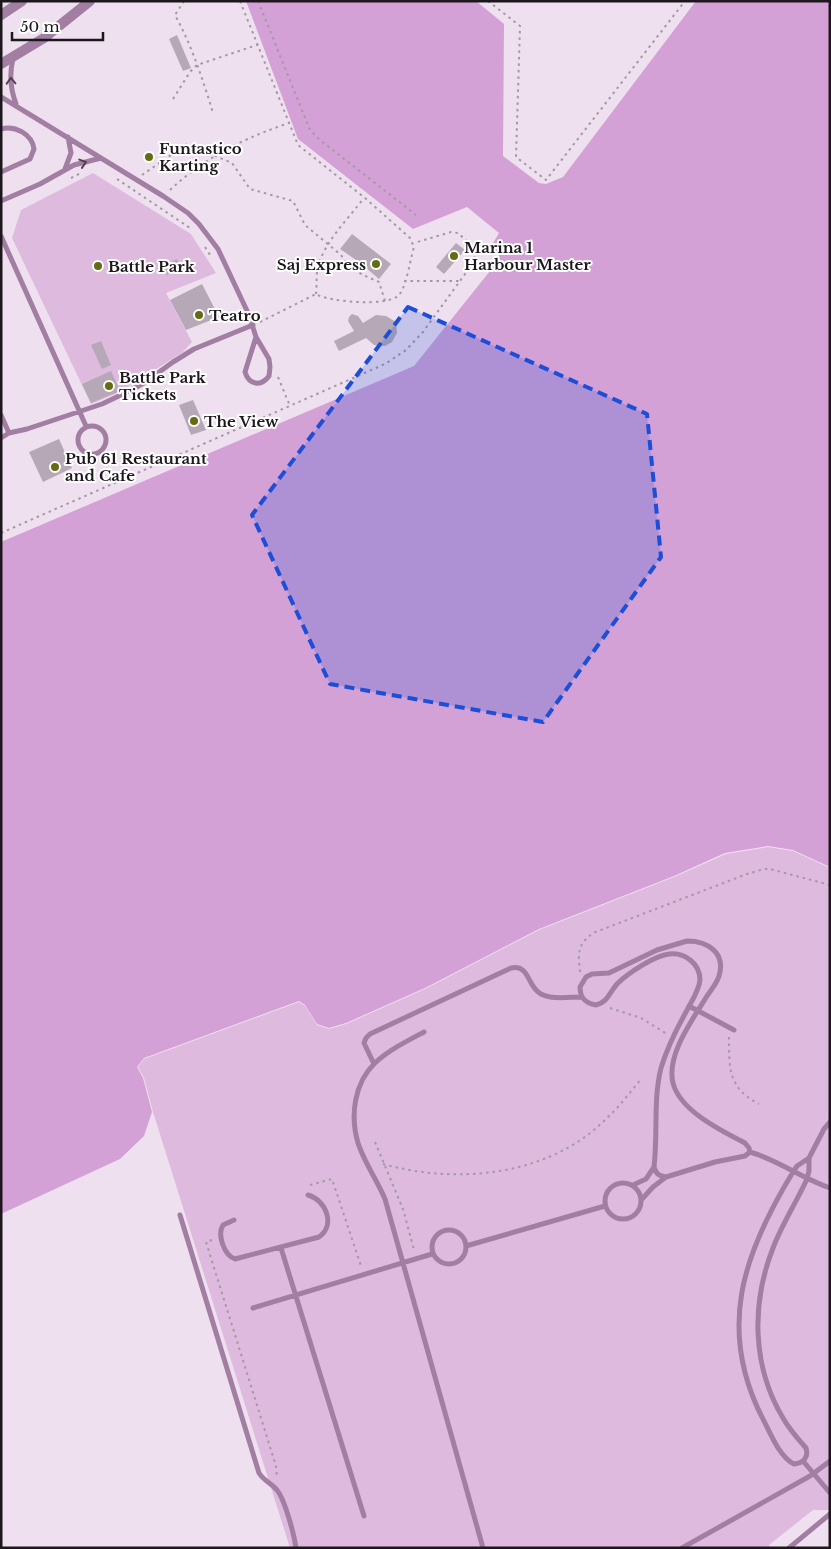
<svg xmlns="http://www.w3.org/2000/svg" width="831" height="1549" viewBox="0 0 831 1549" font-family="'Libre Baskerville',serif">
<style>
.green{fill:#debbde}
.water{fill:#d3a1d5}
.building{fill:#b6a8b7}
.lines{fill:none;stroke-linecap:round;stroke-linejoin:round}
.path{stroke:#a498a4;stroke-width:2;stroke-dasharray:2.5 4;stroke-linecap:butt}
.service{stroke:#a27ea3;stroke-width:5}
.minor{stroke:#a27ea3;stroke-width:10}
.oneway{stroke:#524053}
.marked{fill:#1d4ed8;fill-opacity:0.2;stroke:#1d4ed8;stroke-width:4;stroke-dasharray:10 6;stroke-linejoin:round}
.poi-dot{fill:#646c12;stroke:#fff;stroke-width:2}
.labels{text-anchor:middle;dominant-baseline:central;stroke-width:4;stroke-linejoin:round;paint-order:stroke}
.poi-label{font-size:15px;font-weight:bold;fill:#1d171d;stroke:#fff;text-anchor:start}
</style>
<rect width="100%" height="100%" fill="#efe0ef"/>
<path class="green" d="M93,173l98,61 25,39 -50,20 26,49 -9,10 -63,40 -29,12 -79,-166 9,-28z
M768,847l25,4 37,17v642h-17l-44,35 1,3h-480l-137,-436 -9,-34 -6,-11 6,-8 155,-57 6,4 12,19 12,4 17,-5 79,-35 114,-59 135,-53 52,-23z"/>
<path class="water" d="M246,1h230l28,23 -1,132 36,27 7,1 17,-7 133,-176h134v866l-37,-17 -25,-4 -43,7 -51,23 -135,53 -114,59 -79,35 -17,5 -12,-4 -12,-19 -6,-4 -155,57 -7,9 6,11 9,34 -8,24 -24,23 -119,55v-672l413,-176 84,-105 1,-7 -7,-9 7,-12 -32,-26 -54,22 -115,-90z"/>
<path class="building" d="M177,35l14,33 -8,3 -14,-32z
M352,234l39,30 -12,15 -20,-17 -19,-13z
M456,243l9,7 -21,24 -8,-7z
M177,259l5,9 -16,7 -4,-9z
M202,284l17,33 -33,13 -16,-30z
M352,314l6,2 5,7 13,-8 10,1 10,6 1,11 -5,9 -7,4 -11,-1 -8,-7 -27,13 -5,-10 20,-10 -6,-10 1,-4z
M101,341l10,24 -9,4 -11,-24z
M111,371l9,20 -29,12 -9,-19z
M193,400l13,30 -15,5 -12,-30z
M59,439l13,29 -29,14 -14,-30z"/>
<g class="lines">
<path class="path" d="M184,1l-9,14c17,31 28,65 38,98
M240,1l58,144 67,53 45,40 4,9c-4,13 -7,38 -15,48 -10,12 -71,7 -83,-1
M258,1l52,129 10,10 96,75
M488,1l32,25 -4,131 30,23 139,-179
M173,99l17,-27 7,-7 60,-20
M142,175l45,-31 45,19 18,26 43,12 12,24 36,30 9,12 13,8 16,7 6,19
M71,178l10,-5
M117,179l73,49
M170,190c34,-32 74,-52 119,-67
M205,247l7,11
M404,281h57
M316,294c1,-9 0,-19 2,-28 8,-26 30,-47 46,-68
M260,322l56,-28
M278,377l12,29
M100,451l14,32
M1,533l384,-169 21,-14 17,-18 50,-69 2,-7 -5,-12 -12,-11 -7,-1 -37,11
M580,972c-2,-19 -3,-27 13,-39l154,-59 17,-5h6l60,16
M610,1008l31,10 26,16
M729,1037c0,31 -1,51 30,67
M375,1142l28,67 11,41
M383,1164c75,21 167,12 224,-46 13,-12 24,-27 35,-40
M310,1185l22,-6 29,87
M212,1240l-6,2 70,224 1,12"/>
<path class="service" d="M13,59c-4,16 -3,29 3,45
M1,97l162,99 25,17 11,11 19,25 31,66 7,22 13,22 1,8 -1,9c-8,11 -20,9 -24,-4l11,-35
M1,129c14,-4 31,5 33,20l-4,10 -29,13
M65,169l6,-16 -3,-16
M1,201l39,-17 34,-19 27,-7
M1,236l85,190
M1,415l8,18
M78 440a14 14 0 1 1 28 0a14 14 0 1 1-28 0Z
M1,438l8,-5 18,-4 75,-25 21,-10 21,-11 29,-21 21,-13 59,-24
M687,941c21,0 39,12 32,35 -2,7 -8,14 -12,20 -14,23 -41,59 -34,87 7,28 49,48 72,60l4,5 1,4 -5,4 -30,6 -49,15c-7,-1 -10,-3 -12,-10 4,-33 -1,-67 7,-99 6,-20 15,-38 25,-56 5,-10 13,-21 14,-32 0,-16 -15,-28 -31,-26 -15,2 -41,19 -52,30 -8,9 -9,18 -21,21 -11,-2 -16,-7 -16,-18l6,-10 6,-3 17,-1 48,-23z
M689,1006l45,24
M424,1032c-17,9 -35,18 -49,31 -21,20 -25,53 -17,80 6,19 19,37 27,56l98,349
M374,1064l-10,-21 2,-5 4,-4 141,-66c19,-4 16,19 30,26 12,6 28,3 41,3
M750,1152c28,8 51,26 80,36
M809,1158v13l-2,8c-11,24 -25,45 -34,69 -22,56 -21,118 10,170 6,11 15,21 23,30 3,10 -3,15 -12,16 -14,-7 -23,-29 -30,-43 -48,-91 -21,-167 29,-249l4,-6z
M809,1158l15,-29 6,-7
M605 1201a18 18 0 1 1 36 0a18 18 0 1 1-36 0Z
M633,1185l13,-6 8,-12
M642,1199l11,-12 13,-10
M180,1215l79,258c5,8 12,10 18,17 8,10 17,44 19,58
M234,1220l-11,5c-6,10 1,30 12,34l84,-22c17,-12 7,-37 -11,-42
M432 1247a17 17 0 1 1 34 0a17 17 0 1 1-34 0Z
M466,1246l139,-40
M281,1248l83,268
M253,1308l179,-54
M803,1461l27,32
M682,1548l128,-72 20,-15
M789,1548l41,-34"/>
<path class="minor" d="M1,15l21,-14
M1,64l43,-26 46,-37"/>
</g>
<defs><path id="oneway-chevron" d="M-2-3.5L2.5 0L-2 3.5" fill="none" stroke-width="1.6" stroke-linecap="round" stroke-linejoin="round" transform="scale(1.25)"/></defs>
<g class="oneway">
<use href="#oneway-chevron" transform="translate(11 81) rotate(-92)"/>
<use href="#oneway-chevron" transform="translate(83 163) rotate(-18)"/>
</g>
<path class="marked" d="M408,307l239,107 14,143 -118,165 -213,-38 -78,-169z"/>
<g class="poi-dot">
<circle cx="149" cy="157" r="5"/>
<circle cx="454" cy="256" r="5"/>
<circle cx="376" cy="264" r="5"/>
<circle cx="98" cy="266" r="5"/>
<circle cx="199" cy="315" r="5"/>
<circle cx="109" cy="386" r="5"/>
<circle cx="194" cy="421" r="5"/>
<circle cx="55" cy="467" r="5"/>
</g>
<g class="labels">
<g class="poi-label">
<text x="159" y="148">Funtastico<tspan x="159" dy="17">Karting</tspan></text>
<text x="464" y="247">Marina 1<tspan x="464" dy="17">Harbour Master</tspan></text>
<text x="366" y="264" text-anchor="end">Saj Express</text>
<text x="108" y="266">Battle Park</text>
<text x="209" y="315">Teatro</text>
<text x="119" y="377">Battle Park<tspan x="119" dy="17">Tickets</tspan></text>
<text x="204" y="421">The View</text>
<text x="65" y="458">Pub 61 Restaurant<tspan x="65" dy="17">and Cafe</tspan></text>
</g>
</g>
<rect width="831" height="1549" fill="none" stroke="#1d171d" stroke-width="5"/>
<path d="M12 32v8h91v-8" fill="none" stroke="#1d171d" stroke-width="2.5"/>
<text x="20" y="32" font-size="15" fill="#1d171d" stroke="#ffffff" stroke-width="4" paint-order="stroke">50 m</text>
</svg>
